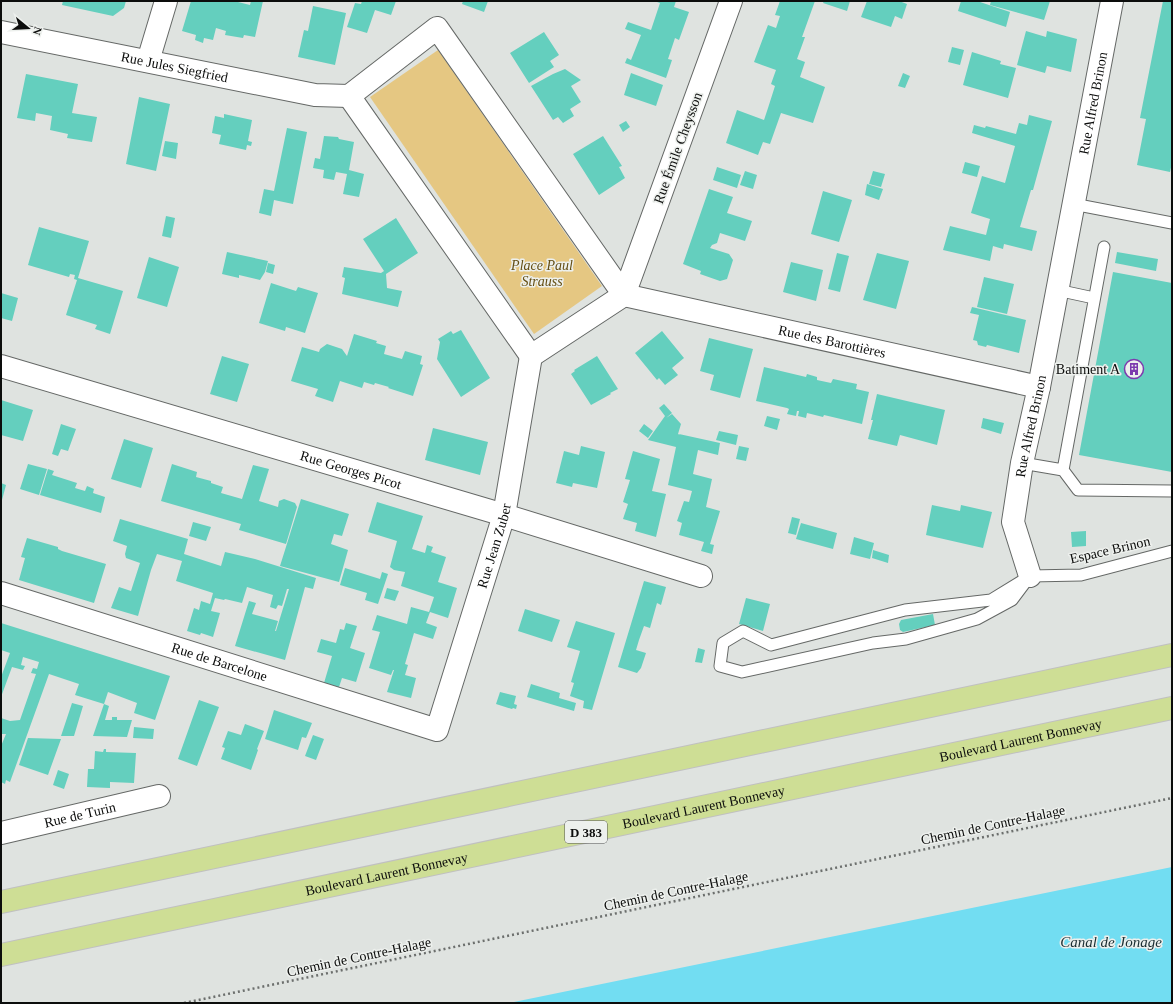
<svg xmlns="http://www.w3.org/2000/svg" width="1173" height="1004" viewBox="0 0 1173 1004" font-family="Georgia,serif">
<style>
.green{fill:#e5c782}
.water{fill:#72ddf2}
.building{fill:#64cfbe}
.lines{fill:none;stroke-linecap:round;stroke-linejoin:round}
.lane-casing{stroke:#656866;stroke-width:13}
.street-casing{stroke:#656866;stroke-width:24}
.highway-casing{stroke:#c0c0c0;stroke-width:24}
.path{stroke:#6c6f6d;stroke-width:2.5;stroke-dasharray:2 3;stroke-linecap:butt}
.lane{stroke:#fff;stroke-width:11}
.street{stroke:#fff;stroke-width:22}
.highway{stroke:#cede95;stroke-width:22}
.labels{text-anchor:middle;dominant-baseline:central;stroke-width:3;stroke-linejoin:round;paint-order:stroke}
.shield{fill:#edf0ed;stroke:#505150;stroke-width:1}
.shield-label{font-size:13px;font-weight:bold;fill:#0c0d0c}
.street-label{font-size:14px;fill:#0c0d0c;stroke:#edf0ed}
.park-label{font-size:14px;font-style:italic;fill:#644e13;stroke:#edf0ed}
.poi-label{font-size:14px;fill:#0c0d0c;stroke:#edf0ed;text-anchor:end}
.water-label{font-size:15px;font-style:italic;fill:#1a2e32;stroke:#edf0ed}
</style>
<rect width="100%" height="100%" fill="#dfe3e0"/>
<path class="green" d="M438,50l164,236 -68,48 -164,-237z"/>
<path class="water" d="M1172,867v136h-663z"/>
<path class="building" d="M63,1h63l-2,7 -11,8 -51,-11z
M191,1h43l16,4 1,-4h12l-8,36 -11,-2 -1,3 -18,-3 1,-4 -10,-3 -3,12 -9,-2 -1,5 -8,-3 1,-5 -14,-4z
M362,1h34l-5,14 -16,-5 -8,23 -20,-6 8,-24 6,1z
M463,1h25l-4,11 -22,-8z
M654,1h22l-2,6 15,5 -10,28 -4,-2 -7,21 4,1 -6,18 -41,-15 2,-5 4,2 10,-25 -16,-6 3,-7 23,8 9,-27z
M780,1h35l-13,36h3l-8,22 8,3 -5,15 25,10 -12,36 -32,-10 -11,31 -7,-2 -5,13 -32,-12 11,-33 27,10 4,-12 7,-22 -4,-2 5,-14 -22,-8 14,-37 8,3 4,-12 -5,-1z
M824,1h26l-3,10 -24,-8z
M867,1h32l8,3 -5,15 -7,-3 -4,11 -30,-10z
M961,1h16l33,11 -4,15 -48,-16z
M991,1h59l-6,19 -54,-15z
M1163,1h9v162l-2,9 -33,-7 9,-46 -6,-1z
M313,6l33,7 -11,52 -37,-8 6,-27 4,1z
M1026,31l20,6 1,-6 30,8 -6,33 -24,-6 -2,7 -28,-8z
M544,32l15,23 -9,6 4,6 -25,16 -19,-30z
M952,47l12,3 -4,15 -12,-3z
M972,52l29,9 -1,3 16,4 -8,30 -45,-13z
M565,69l16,11 -10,6 10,16 -11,7 4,7 -11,7 -5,-6 -5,3 -22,-34 22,-12z
M631,73l32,12 -7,21 -32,-11z
M903,73l7,3 -5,12 -7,-2z
M26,74l52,10 -6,29 25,4 -5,25 -25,-4 1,-4 -18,-4 2,-14 -16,-3 -1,8 -18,-3z
M139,97l31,7 -14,67 -30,-7z
M224,114l28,6 -4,21 4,1 -1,4 -4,-1 -1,5 -27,-6 2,-9 -9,-2 3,-17 9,2z
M1029,115l23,6 -19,69h-2l-11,37 17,4 -5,20 -28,-7 -1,5 -10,-3 -3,15 -47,-11 7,-24 36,9 4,-16 -19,-6 11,-37 23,7 10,-37 -43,-13 2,-8 11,3 1,-2 30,8 3,-11 8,2z
M626,121l4,6 -7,5 -4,-7z
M287,128l20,4 -14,72 -19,-4 -3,16 -12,-3 5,-24 10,2z
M324,136l14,1 1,2 15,3 -5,28 15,4 -5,23 -16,-3 4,-20 -11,-2 -2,8 -11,-2 1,-8 -11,-2 2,-10 5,1z
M603,136l19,30 -3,1 6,11 -26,17 -26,-41z
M165,141l13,2 -2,16 -14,-3z
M965,162l15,4 -3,11 -15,-4z
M717,167l24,8 -4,13 -24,-8z
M745,171l12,4 -4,14 -13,-4z
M873,171l12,3 -4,13 -12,-3z
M867,184l16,5 -4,11 -14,-5z
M709,189l24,8 -6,16 25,8 -7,20 -25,-8 -3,10 -5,2 -2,3 19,6 4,6 -6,19 -7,2 -20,-7 1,-3 -18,-7z
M823,191l29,9 -13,42 -28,-8z
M166,216l9,2 -4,20 -9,-2z
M396,218l22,35 -32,21 1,14 15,3 -4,16 -56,-13 3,-16 -3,-1 2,-10 37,6 3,-2 -21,-32z
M39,227l50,14 -11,37 45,13 -13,43 -15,-5 2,-4 -31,-10 11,-35 -3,-1 1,-4 -5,-1 -1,3 -41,-12z
M227,252l41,9 -3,11 -5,8 -21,-5v3l-17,-4z
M1117,252l41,7 -2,12 -41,-8z
M837,253l12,3 -9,36 -12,-3z
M877,253l32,8 -13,48 -33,-9z
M149,257l30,10 -12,40 -30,-9z
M791,262l32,8 -7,31 -33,-9z
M268,263l7,2 -2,9 -7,-2z
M1113,272l59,11v189l-93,-17z
M984,277l30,7 -7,30 -30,-7z
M271,283l25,8 2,-4 20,6 -13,40 -19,-6 -1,4 -26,-8z
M1,293l17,5 -6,23 -11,-3z
M972,307l54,13 -7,33 -32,-8 -1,2 -8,-2 -1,-4 -4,-1 6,-25 -9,-2z
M461,330l29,48 -29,19 -24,-38 3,-17 -2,-3 13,-8 2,3z
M662,331l22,27 -12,10 6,7 -13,10 -6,-7 -2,2 -22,-27z
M354,334l23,7 -1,2 10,3 -2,8 18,5 3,-8 17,5 -2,8 3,1 -10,31 -25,-8 1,-1 -14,-4 -1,2 -10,-3 -2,6 -22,-7 -7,21 -18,-6 3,-7 -27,-8 11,-34 17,5 1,-3 7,-5 15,5 5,7z
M709,338l44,11 -13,49 -30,-8 4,-15 -14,-4z
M222,356l27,8 -12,38 -27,-8z
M597,356l21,33 -8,4 1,1 -20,11 -20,-31 4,-3 -1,-1z
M764,367l42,10 1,-3 10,3v3l14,3 2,-4 24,5 -1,5 13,3 -7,32 -38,-9 -1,2 -16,-4 -1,5 -8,-2 1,-5h-2l-1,5 -9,-2 2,-5 -2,-1 -31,-7z
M877,394l68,16 -8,35 -37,-10 -3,11 -29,-7 5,-19h-2z
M1,400l32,10 -10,31 -22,-6z
M664,404l8,9 -6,5 6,-4 9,10 -3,10 2,1 -1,-1 41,9 -2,12 -20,-5 -5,24 19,5 -6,28 14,4 -10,33 4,1 -2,9 -11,-3 3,-9 -25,-7 3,-12 -5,-2 7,-20 5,1 3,-11 -24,-6 8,-38 -28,-7 17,-24 -6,-8z
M767,416l13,3 -3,11 -13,-4z
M983,418l21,5 -3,11 -20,-6z
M61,424l15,5 -8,22 -7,-2 -3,7 -6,-2z
M644,424l9,7 -5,7 -9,-7z
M433,428l55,14 -8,33 -55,-15z
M719,431l19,4 -2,10 -20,-5z
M124,439l29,9 -12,40 -30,-9z
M581,446l24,6 -8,36 -24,-5 -1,4 -16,-4 8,-32 15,4z
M739,446l10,2 -3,13 -10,-2z
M633,451l27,8 -8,32 14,3 -10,43 -21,-6 2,-8 -14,-4 5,-15 -5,-2 7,-22 -5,-1z
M28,464l19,5 -8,26 -19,-6z
M172,464l25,8 -1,5 15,4v2l12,4 -2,6 21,6 11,-34 16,4 -10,32 19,6 1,-6 5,-2 11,4 2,4 -11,37 -47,-14 2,-6 -80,-23z
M48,469l6,2 -2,4 25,8 -2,5 10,3 2,-5 7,3 -1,4 12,4 -4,16 -61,-18z
M1,483l5,2 -4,15 -1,-1z
M301,499l48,15 -7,22 -8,-2 -3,10 17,6 -9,32 -59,-16z
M377,502l46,14 -11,33 13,4 2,-8 6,2 -2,5 15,5 -8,25 19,6 -9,30 -18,-6 -4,11 11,4 -4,12 -19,-6 -9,31 3,1 -3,10 11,3 -5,20 -24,-6 7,-22h-1l-2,5 -22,-7 11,-36 -8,-2 5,-15 30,9 4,-17 18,5 5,-15 -33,-11 4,-14 -11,-2 -4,-3 7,-26 -29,-9z
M932,505l28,6 1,-6 31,7 -9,36 -57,-13z
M792,517l8,2 -4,16 -8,-2z
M120,519l68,20 -4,15 37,12 4,-14 30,7 61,19 -3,11 -8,-2 -20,73 -50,-14 14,-45 7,2 -4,11 26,7 -3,10h1l13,-42h-2l-5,17 -4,-1 -2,4 -6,-2 3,-12 -26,-8 -5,16 -17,-4 -1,1 -9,-2 -4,13 9,2 -7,24 -12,-4 -1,2 -13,-4 7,-23 5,2 2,-9 9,3 3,-11 -37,-12 6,-20 -25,-7 -6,16 -13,46 -27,-8 8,-21 12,4 9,-28 -14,-5 -1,-4 2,-8 -14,-5z
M193,522l18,5 -5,14 -17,-5z
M801,523l36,10 -4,16 -37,-10z
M1086,531v15l-14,1 -1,-15z
M854,537l20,6 -4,16 -20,-5z
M27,538l31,9v2l4,2 44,13 -12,39 -75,-23 6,-22 -4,-1z
M873,550l16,5 -1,8 -16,-5z
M345,568l35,11 2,-7 6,2 -10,30 -13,-4 2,-7 -27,-8z
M644,581l22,6 -5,18 -4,-2 -7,25 -6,-2 -5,14 -3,10 10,3 -5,15 -4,5 -19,-6z
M387,588l12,3 -4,10 -11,-3z
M746,598l24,6 -7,27 -24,-7z
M525,609l35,11 -8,22 -34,-11z
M933,614l2,11 -32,7 -3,-2 -1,-6 2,-4z
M576,621l39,12 -23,77 -9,-2 1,-7 -14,-5 4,-13 -3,-1 9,-31 -13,-4z
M1,623l169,53 -15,44 -21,-7 3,-10 -29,-11 -4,12 -29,-9 4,-11 -30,-10 -39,108 -4,-2 -1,4 -4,-2v-36l5,-12h-5v-16l9,3 10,-1 16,-46 -5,-1 2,-5 4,1 2,-7 -16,-5 -2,8 4,1 -2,4 -11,-3 -11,30v-20l9,-24 -9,-3z
M346,623l11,3 -7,22 15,5 -9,29 -14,-4 -3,9 -15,-4 8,-27 -15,-4 4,-13 15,4 4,-14 4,1z
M698,648l7,2 -3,13 -7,-1z
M531,684l29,9 -1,5 17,5 -2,8 -47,-14z
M500,692l16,4 -2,8 3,1 -1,4 -3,-1 -1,1 -16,-5z
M199,700l20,7 -22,59 -19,-7z
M72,703l11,3 -9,30h-13z
M104,704l5,2 -4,14h7v-3h5v3h15l-5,17 -34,-1z
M274,710l38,13 -6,15 -4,-1 -4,13 -33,-11z
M245,724l19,7 -7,18 1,1 -7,20 -30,-11 4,-11 -3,-1 6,-16 13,4z
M134,727l20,2 -1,10 -20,-1z
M313,735l11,4 -8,21 -11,-4z
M28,738l33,1 -13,36 -29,-10z
M104,749h2v3l30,1 -2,30 -24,-1v6l-23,-1 1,-18h6l1,-18 8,1z
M58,770l11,4 -5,15 -11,-4z"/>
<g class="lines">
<g class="lane-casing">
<path id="lane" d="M1073,204l99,19
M1104,247l-41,223 15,20 94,1
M1057,290l37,8
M1022,463l41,7
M1030,576l-18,24 -35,19 -71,20 -33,4 -131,29 -22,-6 3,-23 20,-12 28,14 134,-35 86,-10z
M1030,576l51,-1 91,-24"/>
</g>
<g class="street-casing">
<g id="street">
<path id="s1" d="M731,1l-107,294 415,92"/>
<path d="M437,28l187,267 -93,61 -182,-260z"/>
<path id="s2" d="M1,32l314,63 34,1"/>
<path d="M148,61l18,-60"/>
<path id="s3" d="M1,366l503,149 197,61"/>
<path id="s4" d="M1030,576l-17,-54 9,-59 17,-76 73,-386"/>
<path id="s5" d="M1,593l436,137 67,-215 27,-159"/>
<path id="s6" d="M1,833l158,-37"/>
</g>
</g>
<g class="highway-casing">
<g id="highway">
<path d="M1,902l1171,-247"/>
<path id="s7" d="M1,955l1171,-247"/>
</g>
</g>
<path class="path" d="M184,1003l988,-205"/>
<use href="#lane" class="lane"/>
<use href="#street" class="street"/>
<use href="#highway" class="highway"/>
</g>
<defs>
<g id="building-ring" transform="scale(1)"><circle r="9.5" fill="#edf0ed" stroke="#7c3aae" stroke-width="1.5"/><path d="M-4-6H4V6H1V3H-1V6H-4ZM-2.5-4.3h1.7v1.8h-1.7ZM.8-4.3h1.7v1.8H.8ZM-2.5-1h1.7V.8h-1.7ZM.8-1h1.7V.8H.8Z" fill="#7c3aae"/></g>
</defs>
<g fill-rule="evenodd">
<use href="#building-ring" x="1134" y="369"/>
</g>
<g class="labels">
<rect class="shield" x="565" y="821" width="42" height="22" rx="3"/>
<g class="shield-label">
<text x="586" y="832">D 383</text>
</g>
<g class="street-label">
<text stroke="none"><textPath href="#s2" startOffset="177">Rue Jules Siegfried</textPath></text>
<text stroke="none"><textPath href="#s4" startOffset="483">Rue Alfred Brinon</textPath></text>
<text transform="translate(678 148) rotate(-70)">Rue Émile Cheysson</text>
<text stroke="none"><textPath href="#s1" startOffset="526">Rue des Barottières</textPath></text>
<text stroke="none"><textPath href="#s4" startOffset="154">Rue Alfred Brinon</textPath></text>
<text stroke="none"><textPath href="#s3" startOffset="365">Rue Georges Picot</textPath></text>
<text stroke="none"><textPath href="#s5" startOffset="650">Rue Jean Zuber</textPath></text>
<text transform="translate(1110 550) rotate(-13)">Espace Brinon</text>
<text stroke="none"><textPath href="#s5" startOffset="229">Rue de Barcelone</textPath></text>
<text stroke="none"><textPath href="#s7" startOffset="1042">Boulevard Laurent Bonnevay</textPath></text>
<text stroke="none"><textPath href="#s7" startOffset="718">Boulevard Laurent Bonnevay</textPath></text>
<text stroke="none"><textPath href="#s6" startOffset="81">Rue de Turin</textPath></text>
<text transform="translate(993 825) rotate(-12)">Chemin de Contre-Halage</text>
<text stroke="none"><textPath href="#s7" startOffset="394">Boulevard Laurent Bonnevay</textPath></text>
<text transform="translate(676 891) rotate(-12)">Chemin de Contre-Halage</text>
<text transform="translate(359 957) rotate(-12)">Chemin de Contre-Halage</text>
</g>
<g class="park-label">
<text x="542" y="265">Place Paul<tspan x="542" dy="16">Strauss</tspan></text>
</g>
<g class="poi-label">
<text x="1120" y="369">Batiment A</text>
</g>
<g class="water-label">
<text x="1111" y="942">Canal de Jonage</text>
</g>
</g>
<rect width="1173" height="1004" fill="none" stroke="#0c0d0c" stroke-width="4"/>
<g transform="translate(28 28) rotate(108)" stroke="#edf0ed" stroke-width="3" paint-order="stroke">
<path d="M0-3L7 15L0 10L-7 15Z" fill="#0c0d0c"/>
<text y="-6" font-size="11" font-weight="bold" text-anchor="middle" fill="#0c0d0c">N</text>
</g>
</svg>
